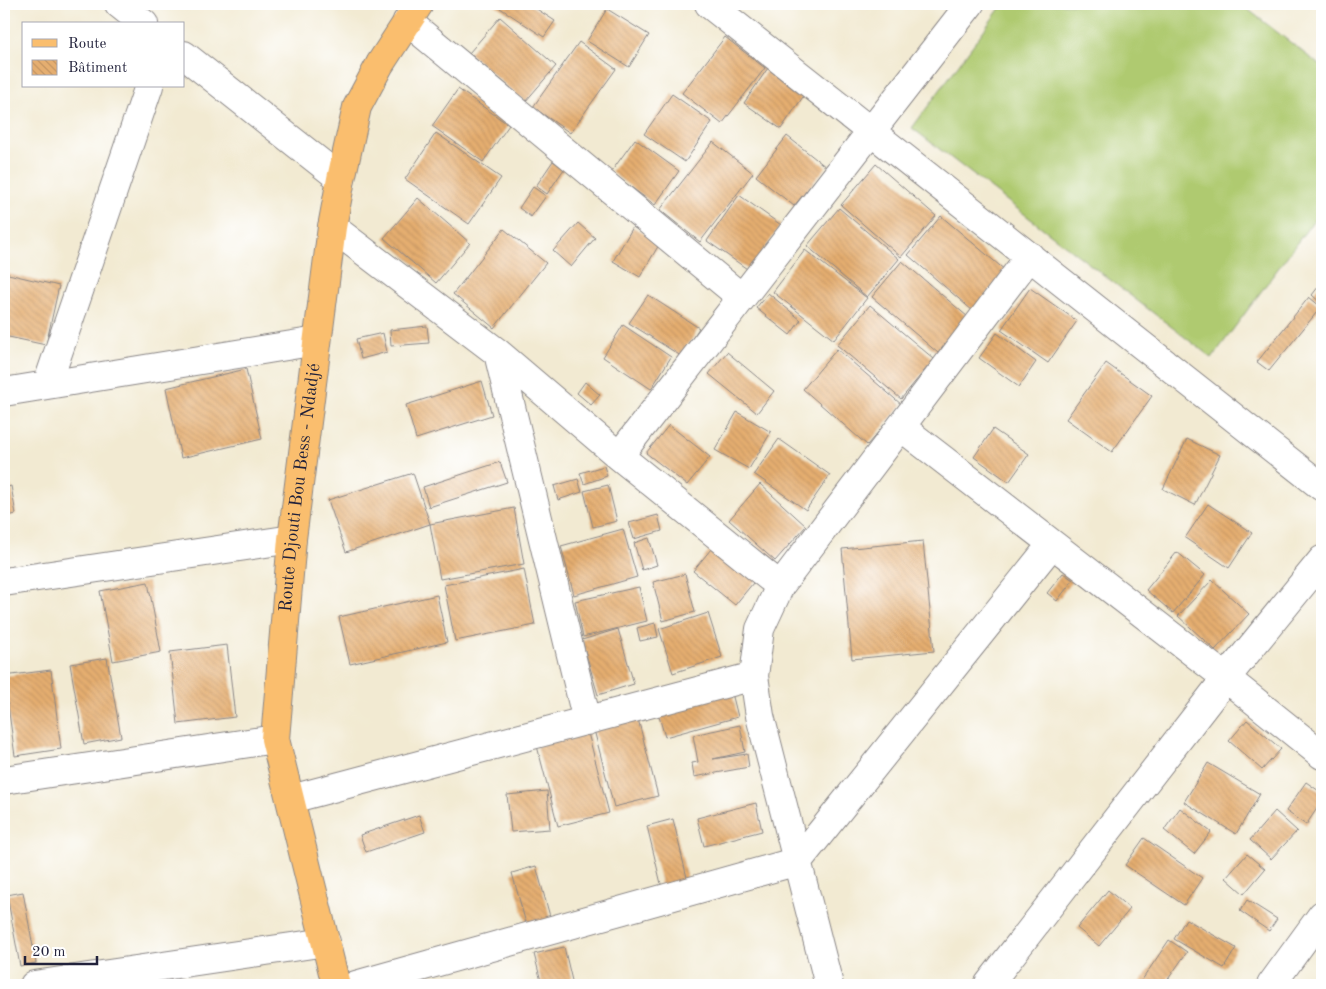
<svg xmlns="http://www.w3.org/2000/svg" width="1326" height="989" viewBox="0 0 1326 989" font-family="'Old Standard TT',serif">
<style>
.grass{fill:#afca6f;stroke:#687655}
.building{fill:url(#building-back-hatch)}
.lines{fill:none;stroke-linecap:round;stroke-linejoin:round}
.minor-casing{stroke:#8a8686;stroke-width:30}
.major-casing{stroke:#8a8686;stroke-width:30}
.minor{stroke:#fff;stroke-width:28}
.major{stroke:#fabe6e;stroke-width:28}
.labels{text-anchor:middle;dominant-baseline:central;stroke-width:4;stroke-linejoin:round;paint-order:stroke}
.street-label{font-size:18px;fill:#22223b;stroke:#fff}
</style>
<defs>
<pattern id="building-back-hatch" width="6" height="6" patternUnits="userSpaceOnUse" patternTransform="scale(1.25)"><rect width="6" height="6" fill="#e5ae70"/><path d="M-1 5l2 2M0 0l6 6M5-1l2 2" fill="none" stroke="#c49562"/></pattern>
</defs>
<rect width="100%" height="100%" fill="#fff"/>
<filter id="ink" filterUnits="userSpaceOnUse"><feTurbulence type="fractalNoise" baseFrequency=".02" numOctaves="2"/><feDisplacementMap in="SourceGraphic" scale="10" xChannelSelector="R" yChannelSelector="G"/><feConvolveMatrix kernelMatrix="1 2 1 2 8 2 1 2 1" color-interpolation-filters="sRGB"/></filter>
<filter id="wash" filterUnits="userSpaceOnUse"><feTurbulence type="fractalNoise" baseFrequency=".0096" numOctaves="4" result="noise"/><feDisplacementMap in="SourceGraphic" scale="20" xChannelSelector="R" yChannelSelector="G"/><feGaussianBlur stdDeviation="1.12" result="paint"/><feColorMatrix in="noise" values="0 0 0 0 0 0 0 0 0 0 0 0 0 0 0 0 0 1.4 0 .05"/><feComposite in="paint" operator="in"/></filter>
<g filter="url(#wash)">
<rect width="100%" height="100%" fill="#f2ead2"/>
<path class="grass" d="M1003,4h238l81,63v142l-110,149 -300,-230z"/>
<g id="blocks">
<path class="building" d="M494,4h35l26,17 -11,16z
M607,9l42,26 -20,32 -42,-26z
M500,17l56,49 -31,36 -56,-49z
M725,37l40,31 -43,56 -40,-31z
M579,42l37,27 -46,64 -37,-26z
M770,65l37,26 -26,38 -37,-26z
M458,89l51,36 -26,37 -51,-36z
M672,94l40,28 -27,40 -41,-28z
M436,133l65,45 -32,46 -64,-45z
M787,136l39,31 -32,39 -38,-30z
M635,139l44,32 -24,34 -44,-33z
M713,142l40,31 -53,69 -40,-32z
M553,161l11,8 -17,25 -11,-8z
M876,164l60,52 -35,41 -60,-52z
M533,187l13,9 -15,21 -12,-9z
M739,195l42,30 -31,46 -43,-30z
M418,198l52,45 -34,40 -52,-45z
M839,208l60,51 -32,38 -60,-51z
M941,216l65,55 -33,40 -65,-56z
M578,223l17,15 -24,29 -18,-16z
M633,227l27,16 -20,34 -27,-16z
M504,229l42,34 -52,65 -41,-34z
M805,250l62,48 -33,42 -61,-48z
M902,261l66,56 -30,36 -66,-56z
M4,273l55,13 -13,59 -42,-9z
M1322,282v22l-10,-9z
M1030,288l47,33 -29,42 -47,-33z
M768,293l33,27 -11,15 -34,-27z
M648,295l51,33 -18,28 -52,-33z
M1309,297l12,10 -52,64 -12,-9z
M870,305l64,54 -33,40 -64,-54z
M623,325l48,32 -20,32 -48,-32z
M427,326l2,17 -38,3 -1,-16z
M383,333l4,19 -26,7 -5,-20z
M997,333l39,29 -17,25 -40,-29z
M837,349l65,56 -35,40 -64,-56z
M727,352l47,39 -17,22 -48,-39z
M1106,363l46,33 -40,56 -46,-33z
M246,369l16,70 -81,19 -15,-70z
M482,381l10,34 -76,24 -10,-34z
M585,382l15,13 -9,10 -14,-12z
M737,412l34,20 -22,37 -34,-19z
M669,425l41,32 -23,28 -41,-32z
M993,429l36,25 -20,28 -35,-25z
M779,439l51,36 -24,35 -52,-36z
M1187,439l33,16 -25,50 -32,-16z
M500,462l7,20 -78,25 -6,-20z
M604,466l3,10 -23,8 -4,-11z
M413,473l17,51 84,-16 10,56 -84,15 -10,-55 -84,28 -18,-52z
M578,479l4,13 -24,8 -4,-14z
M760,484l46,42 -31,35 -46,-41z
M608,485l9,36 -24,6 -9,-36z
M11,486l5,28 -12,3v-29z
M1208,504l44,29 -23,35 -44,-30z
M658,515l4,16 -28,8 -5,-16z
M623,529l14,48 -63,18 -13,-49z
M649,538l8,27 -15,5 -8,-27z
M923,541l11,110 -82,8 -10,-110z
M716,543l42,34 -23,28 -42,-34z
M1177,552l28,23 -32,38 -27,-23z
M524,569l11,56 -80,16 -11,-56z
M1063,573l10,7 -16,21 -10,-8z
M685,574l10,38 -32,9 -10,-39z
M1212,580l37,34 -34,36 -37,-34z
M148,582l13,70 -48,9 -13,-70z
M639,587l8,34 -64,16 -8,-36z
M437,595l10,47 -97,22 -11,-47z
M708,613l14,44 -49,16 -14,-44z
M655,623l3,14 -18,4 -3,-13z
M618,629l16,55 -36,11 -16,-55z
M227,645l8,72 -57,7 -8,-72z
M107,658l14,79 -37,7 -14,-80z
M51,670l10,79 -46,7 -11,-80z
M732,693l6,24 -73,20 -7,-24z
M637,715l21,81 -44,11 -21,-81z
M1247,720l34,29 -19,21 -33,-29z
M740,725l5,27 -32,7 34,-5 2,13 -55,10 -2,-14 6,-1 -5,-27z
M588,733l21,80 -51,13 -21,-80z
M1208,763l52,31 -24,40 -52,-32z
M1306,782l16,11v8l-16,24 -20,-14z
M547,791l3,38 -39,3 -4,-37z
M756,803l6,28 -58,15 -7,-28z
M1180,808l31,24 -17,22 -30,-24z
M1275,811l22,20 -26,28 -21,-19z
M419,815l6,17 -59,20 -6,-17z
M673,819l15,63 -26,6 -15,-62z
M1144,838l58,40 -18,27 -59,-40z
M1247,854l18,15 -21,25 -18,-16z
M536,866l15,54 -24,7 -15,-54z
M1108,890l22,19 -31,37 -22,-18z
M23,892l13,71 -16,3 -13,-71z
M1247,900l30,19 -8,12 -29,-20z
M1186,919l50,29 -12,20 -50,-29z
M1169,940l18,12 -23,33h-21l-3,-2z
M564,947l9,38h-31l-8,-31z"/>
</g>
</g>
<g filter="url(#ink)">
<use href="#blocks" fill-opacity="0" stroke="#8a8686" stroke-width="1"/>
<g class="lines">
<g class="minor-casing">
<path id="minor" d="M119,4l25,20
M709,4l613,483
M407,21l334,276
M184,55l157,124
M332,227l166,126 121,103 161,130
M498,353l89,368
M47,385l102,-299
M4,392l313,-51
M901,427l325,251 96,77
M619,456l351,-452
M4,582l288,-43
M4,780l271,-41
M291,799l463,-123
M34,985l292,-43
M356,985l442,-124 254,-317
M829,985l-69,-269 -6,-40 6,-47 20,-43 250,-330
M988,985l238,-307 96,-118
M1271,985l51,-70"/>
</g>
<g class="major-casing">
<g id="major">
<path id="s1" d="M336,985l-61,-246 17,-200 40,-312 9,-48 16,-72 23,-43 39,-60"/>
</g>
</g>
<use href="#minor" class="minor"/>
<use href="#major" class="major"/>
</g>
</g>
<g class="labels">
<g class="street-label">
<text stroke="none"><textPath href="#s1" startOffset="506">Route Djouti Bou Bess - Ndadjé</textPath></text>
</g>
</g>
<rect width="1326" height="989" fill="none" stroke="#fff" stroke-width="20"/>
<rect x="22" y="22" width="162" height="65" fill="#ffffff" stroke="#a7a7b1"/>
<rect x="32" y="39" width="25" height="8" fill="#fabe6e" stroke="#a7a7b1"/>
<text x="68" y="48" font-size="15" fill="#22223b">Route</text>
<rect x="32" y="60" width="25" height="15" fill="url(#building-back-hatch)" stroke="#a7a7b1"/>
<text x="68" y="72" font-size="15" fill="#22223b">Bâtiment</text>
<path d="M25 956v8h72v-8" fill="none" stroke="#22223b" stroke-width="2.5"/>
<text x="32" y="956" font-size="15" fill="#22223b" stroke="#ffffff" stroke-width="4" paint-order="stroke">20 m</text>
</svg>
